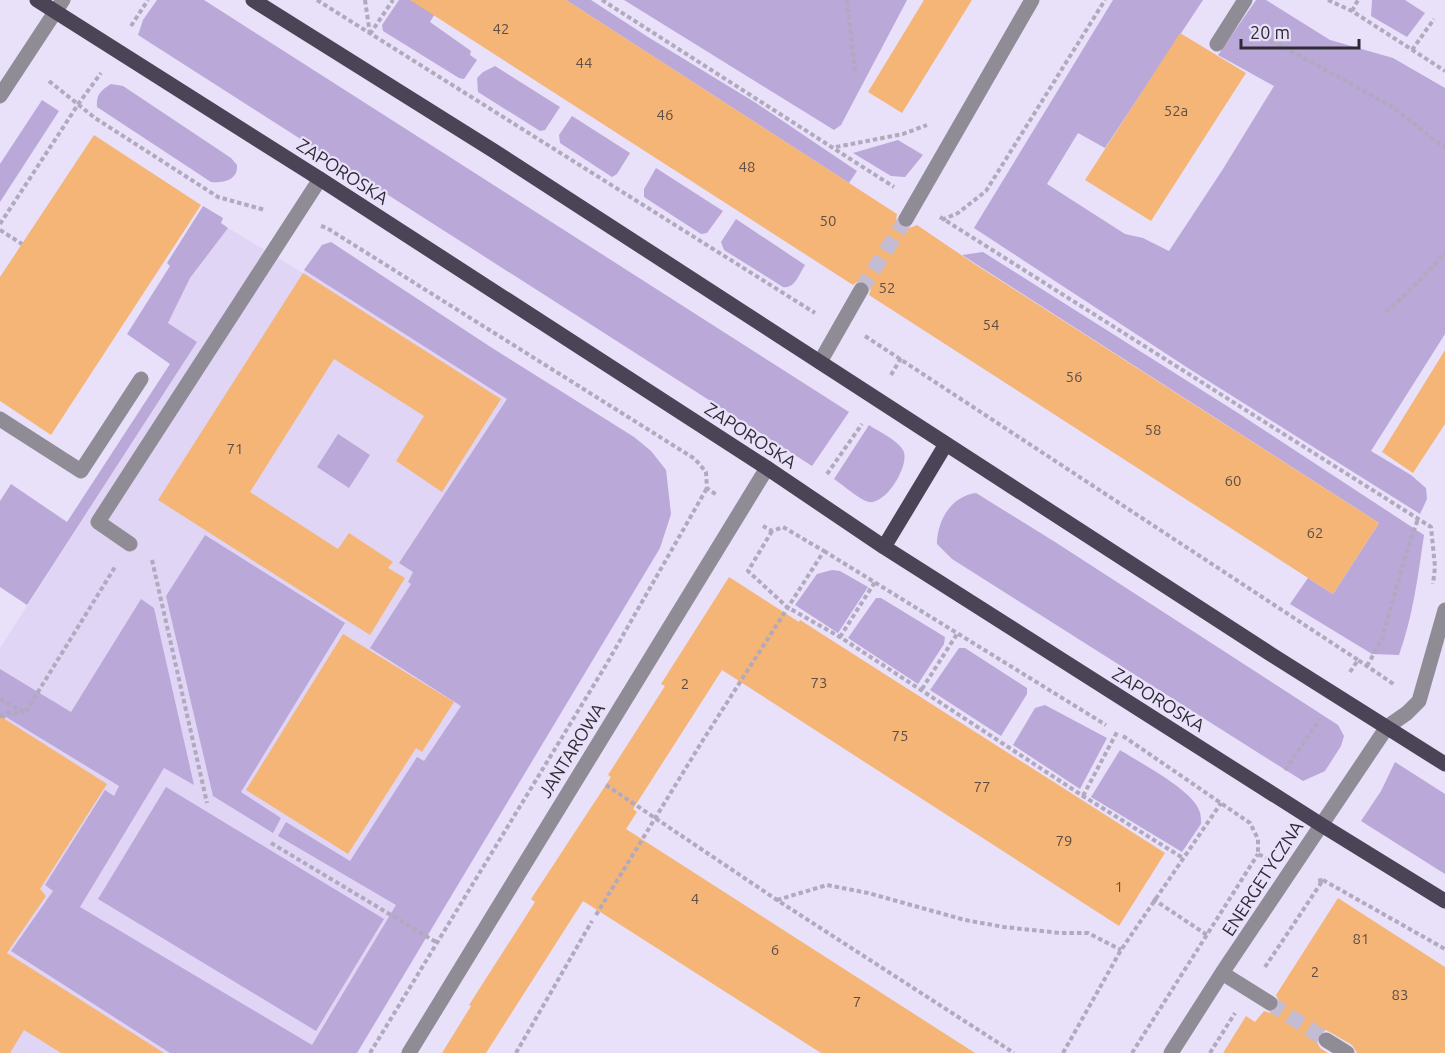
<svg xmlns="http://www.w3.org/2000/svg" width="1445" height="1053" viewBox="0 0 1445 1053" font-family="Ubuntu,sans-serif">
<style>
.built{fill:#e1d5f5}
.green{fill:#baa8d8}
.building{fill:#f5b577}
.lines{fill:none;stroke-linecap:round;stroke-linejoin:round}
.minor-tunnel{stroke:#c4bcd2;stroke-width:15;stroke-dasharray:15 8;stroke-linecap:butt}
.path{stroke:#b1a9bd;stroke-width:4;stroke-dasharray:4.5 3;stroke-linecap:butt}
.minor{stroke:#8f8c96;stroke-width:15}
.major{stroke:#4b4456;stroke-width:15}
.labels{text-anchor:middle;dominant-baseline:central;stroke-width:4.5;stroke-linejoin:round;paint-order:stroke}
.number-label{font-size:15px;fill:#604e45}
.street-label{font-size:18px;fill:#2e2b34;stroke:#e9e0f9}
</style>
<rect width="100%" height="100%" fill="#e9e0f9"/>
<path class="built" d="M228,228l75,45 19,-28 9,-3 158,104 145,91 17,14 15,19 5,44 -11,34 -303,505h-357v-405l197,-306 -29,-19 22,-45z"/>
<path class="green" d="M157,0h47l645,412 -37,54 -674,-431 5,-15z
M399,0h44l-13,22 41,29 -1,4 7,5 -13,19 -5,-1 -76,-47 -1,-6z
M566,0h25l57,37 108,66 101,68 -8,12z
M624,0h283l-66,125 -7,5z
M1113,0h90l-98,148 -27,-15 -31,51 78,50 18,4 26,13 54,-82 51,-83 -56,-31 38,-55h10l64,40 63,18 52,30v246l-74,117 40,24 15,13 1,11 -7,15 -229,-144 -217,-142z
M1372,0h33l20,13 -18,24 -36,-21z
M495,66l65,41 -15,23 -5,1 -62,-39 -1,-14 6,-6z
M111,84l12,2 108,72 6,7c1,15 -13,18 -26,17l-114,-75c-1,-12 4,-17 14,-23z
M42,100l17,11 -59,91v-38z
M572,116l58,37 -13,21 -5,3 -52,-34 -1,-8z
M898,140l25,15 -18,22 -14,-1 -38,-23z
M656,168l67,43 -16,22 -6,1 -57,-37v-8z
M203,206l20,12 -2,5 7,5 -38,50 -22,45 29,19 -170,263 -27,-18v-86l11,-17 56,38 103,-158 -43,-30 43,-68 -3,-3z
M736,219l69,46c-6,9 -10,24 -22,22l-59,-37 -3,-8z
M331,242l158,104 145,91 17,14 15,19 5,44 -11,34 -303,505h-187l-159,-102 42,-60 -8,-6 60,-95 9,6 5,-10 -113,-69 -6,9v-57l71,43 70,-113 13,9 40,177 -30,-17 -84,139 232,138 84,-140 -118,-69 8,-14 64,39 67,-104 7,4 37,-55 -91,-58 41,-64 -3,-2 5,-10 -14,-9 108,-164 -203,-129 18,-25z
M983,252l255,161 186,122c-6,41 -11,81 -25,120l-27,-1 -82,-50 18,-26 25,16 46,-71 -417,-268z
M869,425c10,7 27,14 34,25 8,14 -17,55 -34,52 -9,-2 -26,-17 -35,-23z
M338,434l32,21 -21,33 -32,-21z
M976,493l79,49 283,183 6,11 -3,10 -16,25 -22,10 -351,-222 -15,-15c0,-23 14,-48 39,-51z
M205,535l140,88 -104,169 40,26 -8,15 -60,-37 -47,-200z
M832,570l8,1 28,16 -30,46 -43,-28 22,-31z
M876,598h5l64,39 -1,7 -26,40 -70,-46z
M959,648h6l62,40v6l-26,42 -71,-46z
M1045,705l62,33 -27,51 -67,-44 22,-37z
M1120,750c19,12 72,40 79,60 2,4 2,10 2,14l-19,28 -91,-55z
M1395,762l50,32v80l-84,-53 20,-30z
M166,787l218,132 -68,112 -218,-132z"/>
<path class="building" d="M410,0h156l331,214 -1,6 5,7 6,2 10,-4 56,38 406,260 -46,71 -461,-297 -3,-2 2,-6 -5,-7 -6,-2 -7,5z
M924,0h48l-70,113 -34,-21z
M1180,33l66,40 -95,148 -66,-41z
M94,135l107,70 -150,230 -51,-34v-124z
M303,273l198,126 -59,93 -46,-31 28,-45 -90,-57 -84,133 88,57 11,-16 44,29 -5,6 17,10 -35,57 -212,-135z
M1445,350v74l-32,49 -31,-21z
M729,577l70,45 1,-2 365,233 -46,73 -397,-256 -89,139 4,3 -11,17 349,224h-154l-238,-152 -97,152h-44l29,-47 -2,-1 66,-103 -4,-3 80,-122 -3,-2 57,-89 -4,-2z
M343,634l111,68 -32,50 -6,-4 -68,106 -102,-64z
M0,716l107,68 -67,105 6,7 -39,57 157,100h-103l-37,-23 -14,23h-10z
M1338,898l107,69v86h-88l-5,-8 -26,-15 -8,4 -2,6 4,8 8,5h-105l23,-37 9,6 9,-11 6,2 8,-4 2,-6 -4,-8z"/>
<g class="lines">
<path class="minor-tunnel" d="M861,290l45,-71
M1270,1003l56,37"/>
<path class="path" d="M317,0l498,313
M365,0l5,34
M602,0l292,187
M847,0l8,71
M1328,0l24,11 93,60
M1352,11l6,-11
M131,26l17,-26
M370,34l23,-34
M1256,36l24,9 111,61 54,42
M1412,50l22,-31
M49,81l46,37 123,79 47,13
M836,147l67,-13 24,-9
M940,217l491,310 4,40 -2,17
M942,220l16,-7 28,-22 119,-191
M0,224l79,-121 22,-30
M321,226l6,2 368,231 11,13 1,16 11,8
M0,230l22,14
M1386,312l25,-23 34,-36
M865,336l493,324
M891,375l10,-17
M827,474l35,-50
M772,531l-24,40 39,36 53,30 243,159 100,62
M824,551l282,174
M152,560l55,243
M840,637l35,-55
M1367,666l15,-27 26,-92 10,-28
M1350,672l8,-12 37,25
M922,689l35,-55
M0,699l25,14 90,-146
M0,717l7,-4h17
M1123,736l127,87 8,16v15l8,4
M1285,770l35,-51
M606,785l171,115 237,153
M1083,796l34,-64
M271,843l165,99
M1323,880l122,69
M1153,899l54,36
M777,900l50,-15 41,8 97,27 39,7 56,6h28l33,17
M596,915l107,-175 121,-189 -41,-24 -11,4 -9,-5
M1265,967l58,-87 -6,1
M370,1053l236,-388 101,-177
M516,1053l76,-132
M1063,1053l58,-103 100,-147
M1132,1053l126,-199
M1210,1053l25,-40"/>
<path class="minor" d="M1217,44l28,-44
M0,96l63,-96
M906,219l126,-219
M820,362l41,-72
M0,419l81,52 60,-92
M130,544l-32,-22 222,-343
M1222,973l48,30
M1326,1040l21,13
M409,1053l358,-585
M1171,1053l51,-80 165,-246 20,-14 12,-12 26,-91"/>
<path class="major" d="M37,0l283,179 447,289 117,79 436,277 125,77
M253,0l241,151 778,504 173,109
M884,547l62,-103"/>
</g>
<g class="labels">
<g class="number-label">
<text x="501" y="28">42</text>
<text x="584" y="62">44</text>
<text x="1176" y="110">52a</text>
<text x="665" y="114">46</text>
<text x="747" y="166">48</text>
<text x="828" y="220">50</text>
<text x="887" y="287">52</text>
<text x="991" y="324">54</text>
<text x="1074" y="376">56</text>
<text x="1153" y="429">58</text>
<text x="235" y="448">71</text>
<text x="1233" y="480">60</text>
<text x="1315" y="532">62</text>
<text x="819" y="682">73</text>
<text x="685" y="683">2</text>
<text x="900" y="735">75</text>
<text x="982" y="786">77</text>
<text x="1064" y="840">79</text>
<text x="1119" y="886">1</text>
<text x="695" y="898">4</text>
<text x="1361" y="938">81</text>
<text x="775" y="949">6</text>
<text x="1315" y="971">2</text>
<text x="1400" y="994">83</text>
<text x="857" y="1001">7</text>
</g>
<g class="street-label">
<text transform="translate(343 171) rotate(33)">ZAPOROSKA</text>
<text transform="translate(751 435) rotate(33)">ZAPOROSKA</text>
<text transform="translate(1159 699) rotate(32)">ZAPOROSKA</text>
<text transform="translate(571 750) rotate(-58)">JANTAROWA</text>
<text transform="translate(1262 878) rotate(-57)">ENERGETYCZNA</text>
</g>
</g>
<path d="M1241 39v9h118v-9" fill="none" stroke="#2e2b34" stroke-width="3"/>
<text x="1250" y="39" font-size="18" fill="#2e2b34" stroke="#e9e0f9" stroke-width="4.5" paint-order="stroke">20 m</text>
</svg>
